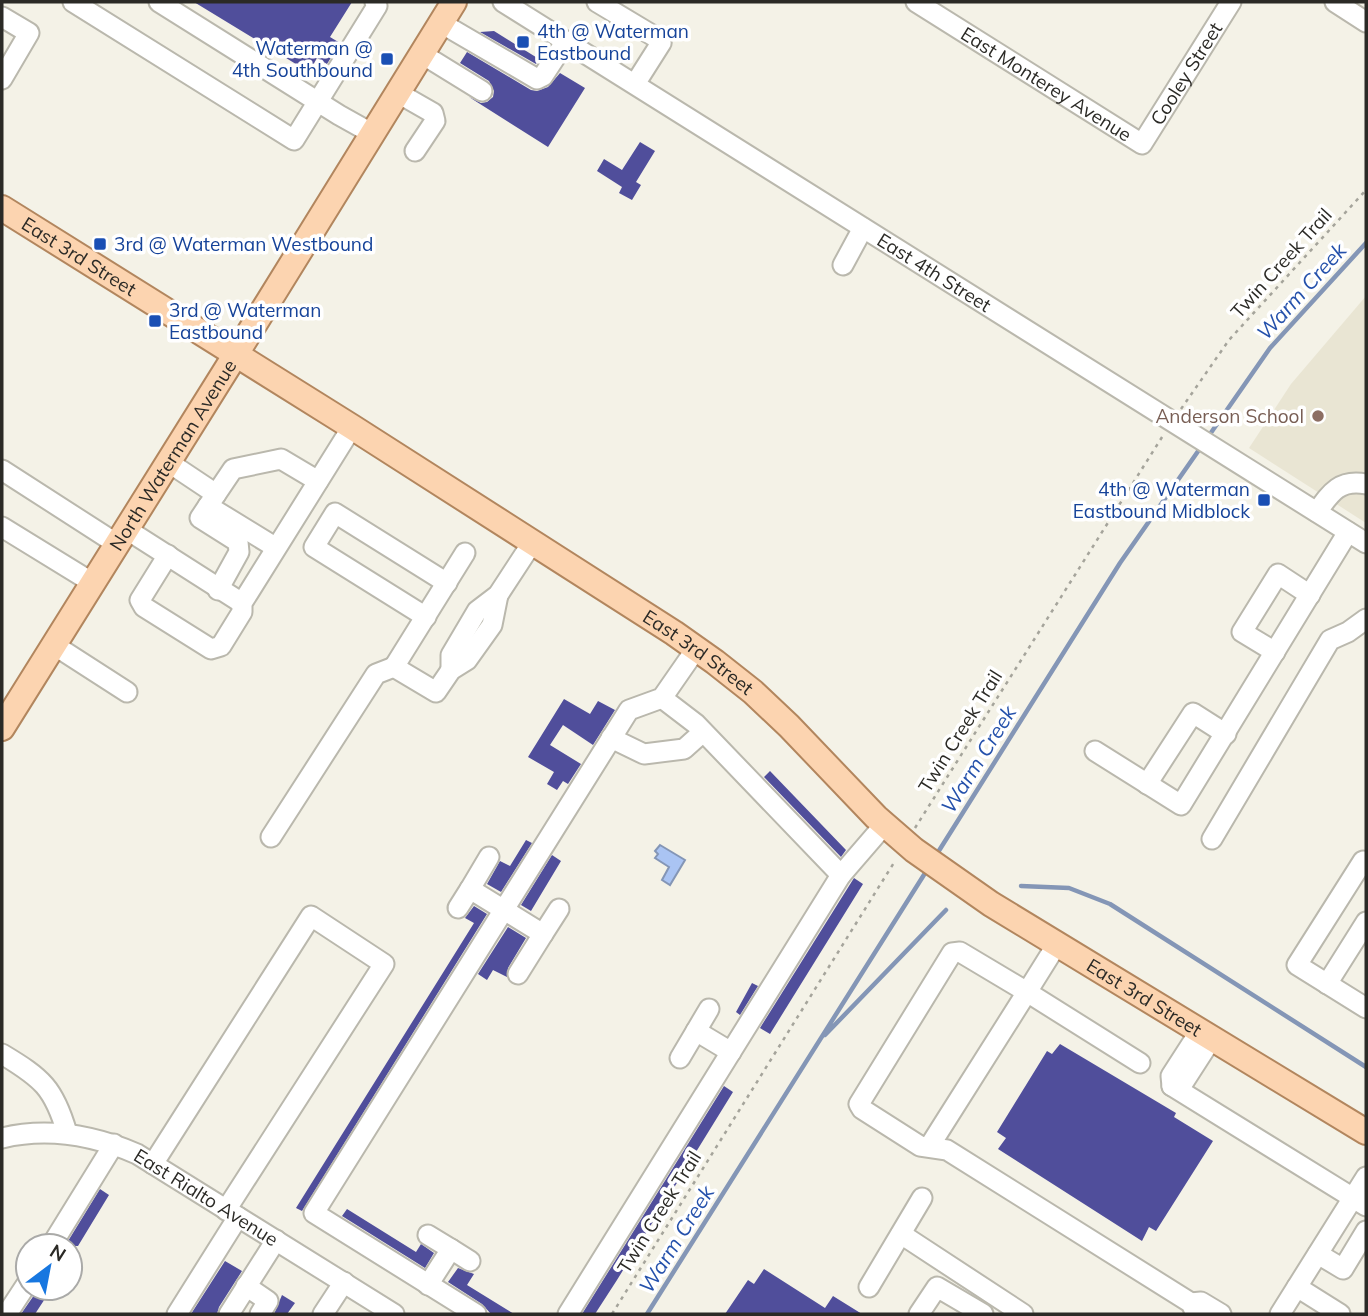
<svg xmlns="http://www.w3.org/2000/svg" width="1368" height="1316" viewBox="0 0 1368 1316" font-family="Mulish,sans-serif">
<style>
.built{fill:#e9e5d3}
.water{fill:#aac4f3;stroke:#8496b6;stroke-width:2}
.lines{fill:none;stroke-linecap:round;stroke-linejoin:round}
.stream{stroke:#8496b6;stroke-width:4.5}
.building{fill:#504e9b}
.minor-casing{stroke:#bab8ad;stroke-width:23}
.major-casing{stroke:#b2865e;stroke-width:28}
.path{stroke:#a5a49b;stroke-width:2.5;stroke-dasharray:3.5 5;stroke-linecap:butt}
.minor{stroke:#fff;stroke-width:19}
.major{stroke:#fcd4b0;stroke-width:24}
.transit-dot{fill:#1a4fb4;stroke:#fff;stroke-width:2.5}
.education-dot{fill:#8d6e63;stroke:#fff;stroke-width:2.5}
.labels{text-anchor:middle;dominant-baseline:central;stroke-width:7;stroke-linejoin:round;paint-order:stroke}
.transit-label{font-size:19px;fill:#164399;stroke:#fff;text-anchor:start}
.street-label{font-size:19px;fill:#2b2a26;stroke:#fff}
.education-label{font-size:19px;fill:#785e54;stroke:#fff;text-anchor:end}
.water-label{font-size:21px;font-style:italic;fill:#2551ab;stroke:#fff}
</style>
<rect width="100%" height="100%" fill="#f4f2e7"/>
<path class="built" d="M1366,296v227l-117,-75 42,-64z"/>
<path class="water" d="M660,845l25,15 -15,25 -8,-5 7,-13 -14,-9 3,-4 -3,-3z"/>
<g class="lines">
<path class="stream" d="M1208,437l62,-89 96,-105
M935,857l185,-294 81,-116
M1021,886l48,2 41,16 256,163
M825,1035l121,-125
M647,1314l280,-444"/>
</g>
<path class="building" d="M194,2h158l-22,35 10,6 -13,21 -10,-6 -8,14z
M494,31l45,28 -3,5 -56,-32z
M467,52l64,38 6,1 11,-4 12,-14 25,15 -37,59 -79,-50 12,6 6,-1 6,-5 1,-6 -5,-10 -29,-18z
M640,142l15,9 -19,31 5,3 -9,15 -13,-7 3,-6 -25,-16 7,-12 18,11z
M564,699l26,15 8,-13 17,9 -22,35 -30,-20 -13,20 31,19 -13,20 -5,-3 -6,9 -10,-6 7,-12 -26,-15z
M770,771l76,79 -5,7 -77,-80z
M526,840l6,3 -31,49 -14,-8 13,-23 10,5z
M552,855l9,6 -30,50 -10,-6z
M854,878l9,6 -93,150 -10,-6z
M474,906l13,8 -185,297 -6,-3 178,-285 -9,-5z
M508,927l18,11 -18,30 -1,9 -14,-7 -6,10 -9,-6z
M752,983l6,3 -18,29 -4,-3z
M1060,1044l116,69 -2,4 39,24 -57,90 -7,-4 -7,14 -144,-92 8,-11 -9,-6 50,-81 5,3z
M724,1086l9,6 -116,188 -22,34h-13z
M100,1189l9,6 -31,51h-13z
M347,1209l69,43 5,-8 13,9 -9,15 -83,-52z
M225,1261l17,10 -23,36 -2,7h-26z
M458,1268l16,6 -7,11 47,29h-23l-9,-10 -34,-22z
M764,1269l61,39 8,-12 29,18h-137l23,-34 6,4z
M39,1288h13l-17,26h-14z
M282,1295l13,8 -8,11h-13z"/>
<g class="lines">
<g class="minor-casing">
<g id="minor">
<path d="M73,2l221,138 83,-134 -2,-4"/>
<path d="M159,2l180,113 34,19"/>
<path id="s1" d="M503,2l863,541"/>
<path d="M597,2l60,36 4,5 -26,41"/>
<path id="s2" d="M916,2l226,142 89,-142"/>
<path d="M1335,2l31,20"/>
<path d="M2,17l27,16 -27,46"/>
<path d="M441,23l96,56 6,-3 23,-35"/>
<path d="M422,54l60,37"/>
<path d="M398,93l35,20 2,8 -20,30"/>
<path d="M843,265l20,-37"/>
<path d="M168,462l48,32"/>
<path d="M2,470l115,74"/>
<path d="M208,506l-8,12 38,24 1,10 -21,38"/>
<path d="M1317,512c14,-20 23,-33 49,-28"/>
<path d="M2,527l91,56"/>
<path d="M126,529l116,74"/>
<path d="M275,547l-67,-41 25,-37 48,-10 37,22"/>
<path d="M465,553l-71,114 42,25 15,-22 16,-10 25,-35 6,-30"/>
<path d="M168,555l-28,45 4,7 67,42 10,-3 21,-34v-9l7,-11 103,-165"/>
<path d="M426,617l-112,-70 21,-34 112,70"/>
<path d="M54,645l73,47"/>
<path d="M1275,652l-33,-20 36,-58 32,21"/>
<path d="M451,670v-15l26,-44 21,-16 34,-52"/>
<path d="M611,738l33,16 40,-5 19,-17"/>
<path d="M1095,751l86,54 167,-273"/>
<path d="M1147,784l46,-71 33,21"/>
<path d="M271,837l105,-163 18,-7"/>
<path d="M1212,839l118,-199 18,-8 18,-13"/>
<path d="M489,857l-19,32 73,45 -25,40"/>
<path d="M1366,863l-3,-2 -66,104 69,43"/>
<path d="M841,875l44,-51"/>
<path d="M458,908l12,-19"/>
<path d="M543,934l16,-25"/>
<path d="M1057,944l-30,48 113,71"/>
<path d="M1327,984l39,-62"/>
<path d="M709,1009l-13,22 35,21"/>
<path d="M1200,1031l-29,45 1,10 11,-3 29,-45"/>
<path d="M2,1054c40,24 52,34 65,79"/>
<path d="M680,1058l16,-27"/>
<path d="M1172,1086l194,120"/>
<path id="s3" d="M2,1138c46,-11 91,-3 135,16l257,160"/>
<path d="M929,1147l98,-155 -67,-40 -8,1 -93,151 3,5 58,37 27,4 244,153 4,9 4,2"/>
<path d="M153,1164l158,-248 73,48 -158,246"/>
<path d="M901,1234l122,80"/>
<path d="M428,1235l23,14 -23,36"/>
<path d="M51,1246l63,-102"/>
<path d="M451,1249l19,12"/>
<path d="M1318,1254l25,15 23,-38"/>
<path d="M246,1286l22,15 -8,13"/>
<path d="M869,1287l53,-89"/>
<path d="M1297,1287l43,27"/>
<path d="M1191,1303l10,-1 20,12"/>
<path d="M7,1314l21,-32"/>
<path d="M177,1314l61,-97"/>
<path d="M229,1314l47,-74"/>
<path d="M323,1314l21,-32"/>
<path d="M476,1314l-162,-101 315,-503 33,-12 34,-49"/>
<path d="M568,1314l273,-439 -145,-151 -34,-26"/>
<path d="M919,1314l18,-27 46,27"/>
<path d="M1280,1314l86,-137"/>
</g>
</g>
<g class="major-casing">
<g id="major">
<path id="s4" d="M2,208l350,219 322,206 41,29 38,30 36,34 87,91 38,33 77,54 375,228"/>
<path id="s5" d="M2,728l234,-374 218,-352"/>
</g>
</g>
<path class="path" d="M1181,409l48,-69 137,-150
M915,828l249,-394
M612,1314l283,-453"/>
<use href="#minor" class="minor"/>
<use href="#major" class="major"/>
</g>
<g class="transit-dot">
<rect x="516" y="35" width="14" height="14" rx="3.5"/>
<rect x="380" y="52" width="14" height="14" rx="3.5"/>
<rect x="93" y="237" width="14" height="14" rx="3.5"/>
<rect x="148" y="314" width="14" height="14" rx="3.5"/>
<rect x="1257" y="493" width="14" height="14" rx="3.5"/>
</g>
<circle class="education-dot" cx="1318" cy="416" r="7"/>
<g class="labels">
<g class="transit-label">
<text x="537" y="31">4th @ Waterman<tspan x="537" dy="22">Eastbound</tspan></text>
<text x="373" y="48" text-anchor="end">Waterman @<tspan x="373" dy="22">4th Southbound</tspan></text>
<text x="114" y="244">3rd @ Waterman Westbound</text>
<text x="169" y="310">3rd @ Waterman<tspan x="169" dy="22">Eastbound</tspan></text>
<text x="1250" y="489" text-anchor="end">4th @ Waterman<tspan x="1250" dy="22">Eastbound Midblock</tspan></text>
</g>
<g class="street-label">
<text stroke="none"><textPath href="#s2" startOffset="350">Cooley Street</textPath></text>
<text stroke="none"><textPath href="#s2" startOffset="154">East Monterey Avenue</textPath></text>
<text stroke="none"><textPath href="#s4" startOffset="91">East 3rd Street</textPath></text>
<text transform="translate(1281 263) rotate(-48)">Twin Creek Trail</text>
<text stroke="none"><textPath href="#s1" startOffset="509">East 4th Street</textPath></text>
<text stroke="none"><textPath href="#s5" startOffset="322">North Waterman Avenue</textPath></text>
<text stroke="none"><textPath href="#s4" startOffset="826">East 3rd Street</textPath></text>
<text transform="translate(960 731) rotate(-58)">Twin Creek Trail</text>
<text stroke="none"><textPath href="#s4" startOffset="1393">East 3rd Street</textPath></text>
<text stroke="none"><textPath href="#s3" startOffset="220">East Rialto Avenue</textPath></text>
<text transform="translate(659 1212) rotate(-58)">Twin Creek Trail</text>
</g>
<g class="education-label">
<text x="1304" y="416">Anderson School</text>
</g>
<g class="water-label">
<text transform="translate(1301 291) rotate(-48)">Warm Creek</text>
<text transform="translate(978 759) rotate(-58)">Warm Creek</text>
<text transform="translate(676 1239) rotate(-58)">Warm Creek</text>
</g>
</g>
<rect width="1368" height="1316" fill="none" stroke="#2b2a26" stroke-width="7"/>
<g transform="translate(49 1267) rotate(32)"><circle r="33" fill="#ffffff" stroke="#aaaaa8" stroke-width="2"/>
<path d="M0-5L12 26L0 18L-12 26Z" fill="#1777e0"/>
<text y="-10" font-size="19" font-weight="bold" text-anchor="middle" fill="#2b2a26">N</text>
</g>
</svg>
